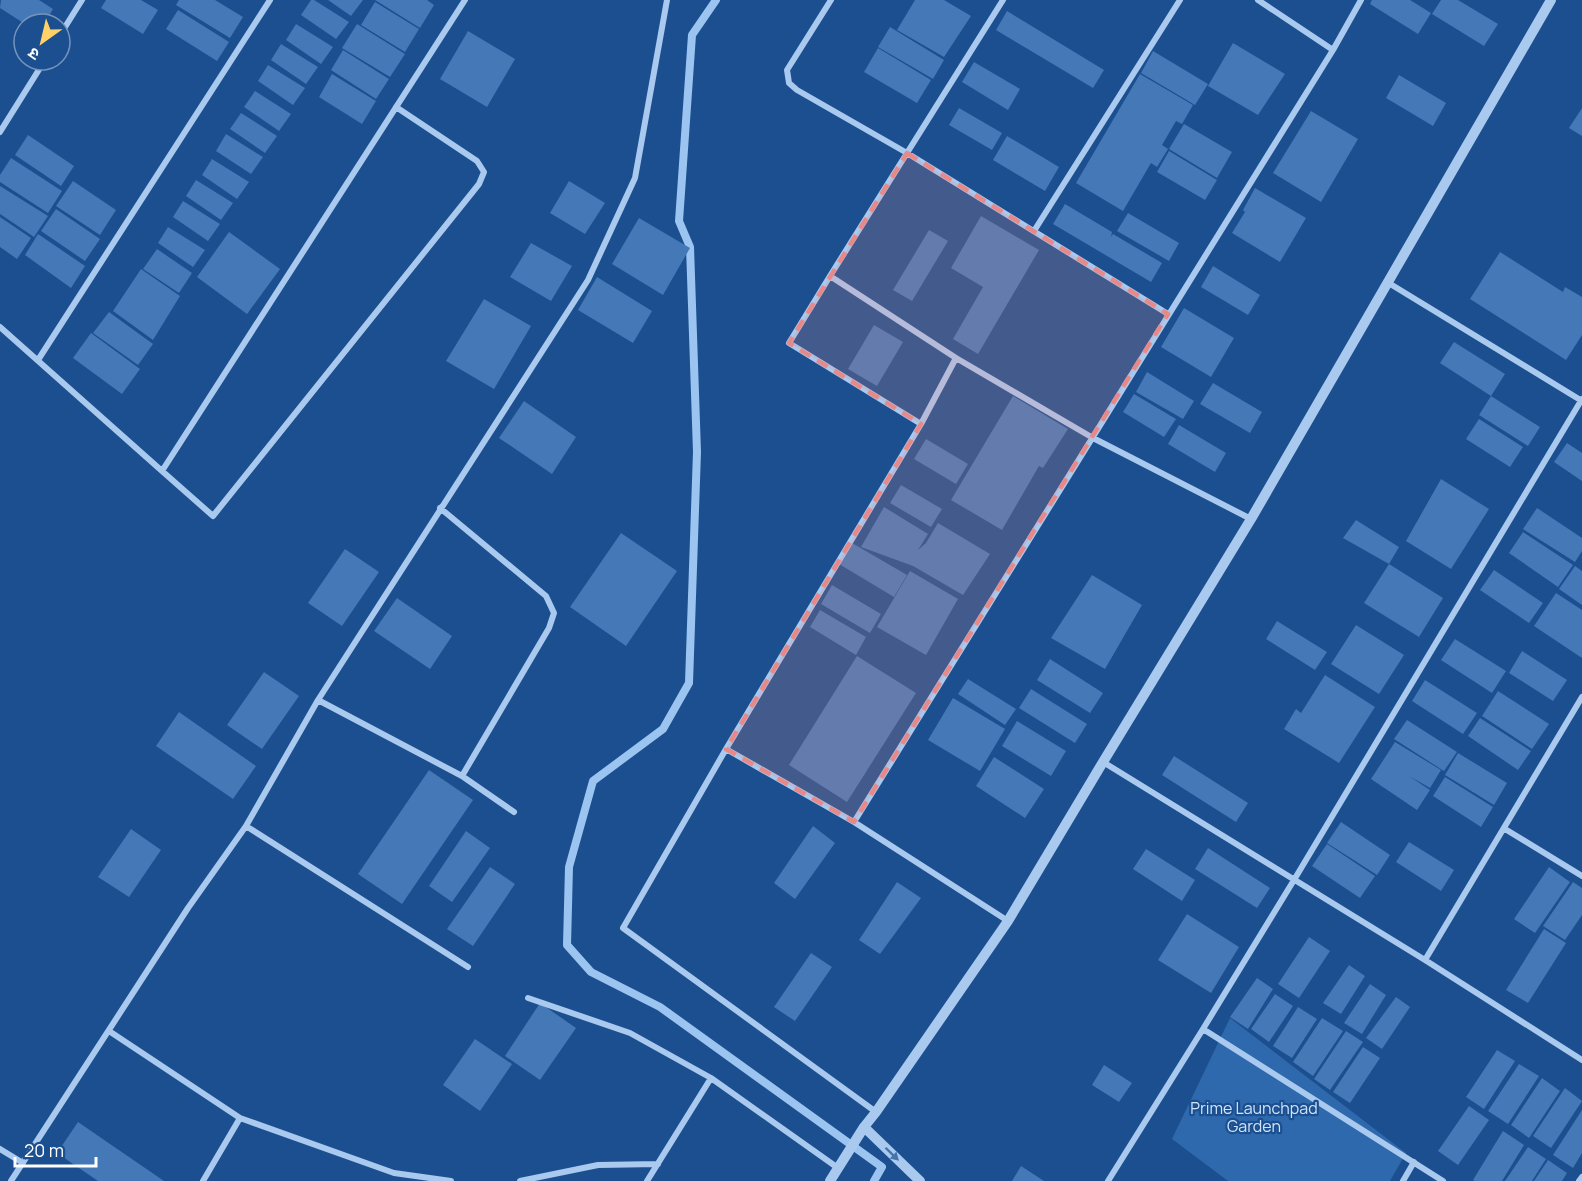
<svg xmlns="http://www.w3.org/2000/svg" width="1582" height="1181" viewBox="0 0 1582 1181" font-family="Manrope,'Noto Sans Devanagari',sans-serif">
<style>
.green{fill:#2e69ad}
.lines{fill:none;stroke-linecap:round;stroke-linejoin:round}
.stream{stroke:#9cc4f0;stroke-width:8}
.building{fill:#4478b7}
.minor{stroke:#a9c9ee;stroke-width:6}
.tertiary{stroke:#a9c9ee;stroke-width:10}
.oneway{fill:#4674ac}
.marked{fill:#e88989;fill-opacity:0.2;stroke:#e88989;stroke-width:4.5;stroke-dasharray:12 8;stroke-linejoin:round}
.labels{text-anchor:middle;dominant-baseline:central;stroke-width:4.5;stroke-linejoin:round;paint-order:stroke}
.park-label{font-size:16px;fill:#cfe3fa;stroke:#1b4f8f}
</style>
<rect width="100%" height="100%" fill="#1b4f8f"/>
<path class="green" d="M1230,1018l176,135 -16,28h-162l-56,-42z"/>
<g class="lines">
<path class="stream" d="M716,0l-24,35 -13,186 11,26 7,205 -8,231 -26,46 -70,52 -24,86 -2,78 24,27 69,35 222,160 -8,14"/>
</g>
<path class="building" d="M1,0h38l14,9 -9,15h-19l-25,-16z
M106,0h35l17,10 -15,24 -42,-26z
M179,0h36l28,17 -13,21 -54,-33z
M311,0h3l35,22 -13,17 -35,-24z
M328,0h35l-12,16z
M375,0h52l7,5 -14,23z
M915,0h29l27,16 -27,41 -47,-27z
M1372,0h38l21,13 -13,21 -48,-30z
M1441,0h17l40,24 -14,22 -52,-32z
M375,2l44,27 -14,23 -44,-27z
M178,10l51,32 -12,19 -51,-32z
M1007,11l97,59 -11,18 -97,-58z
M296,24l37,23 -12,17 -35,-24z
M357,24l48,30 -15,23 -48,-29z
M890,27l54,33 -11,19 -55,-32z
M468,31l47,28 -28,48 -47,-28z
M1233,43l52,31 -27,41 -50,-29z
M281,44l37,23 -12,17 -35,-24z
M878,48l53,32 -14,23 -53,-31z
M343,50l46,29 -13,20 -45,-29z
M1153,51l55,33 -13,21 -54,-32z
M974,62l46,27 -12,21 -46,-28z
M268,65l37,23 -12,17 -35,-24z
M332,74l44,27 -14,23 -43,-27z
M1140,74l53,31 -11,19 -6,-3 -14,24 6,4 -11,18 -6,-4 -28,48 -47,-28z
M1399,75l47,28 -13,23 -47,-28z
M255,91l36,23 -12,17 -35,-24z
M959,108l43,25 -10,17 -43,-25z
M1582,108v28l-13,-8z
M1311,111l47,28 -37,63 -48,-29z
M241,113l36,23 -12,17 -35,-24z
M1184,124l48,28 -15,26 -48,-29z
M226,134l37,23 -12,17 -35,-23z
M28,135l46,31 -13,20 -46,-31z
M1007,136l52,31 -14,24 -52,-31z
M1169,151l48,29 -12,20 -48,-28z
M11,158l51,33 -14,22 -48,-31v-7z
M212,159l37,23 -12,17 -35,-24z
M196,180l37,23 -12,17 -35,-24z
M73,181l43,29 -16,25 -44,-29z
M569,181l36,22 -20,31 -35,-21z
M0,186l48,30 -14,21 -34,-23z
M1255,188l51,30 -26,44 -48,-29 13,-21 -2,-2z
M183,201l37,23 -12,17 -35,-24z
M1065,204l47,28 -1,5 2,-3 49,29 -11,19 -98,-58z
M56,209l44,30 -15,22 -44,-30z
M1128,213l51,30 -10,18 -52,-30z
M981,216l58,34 -61,104 -25,-15 30,-52 -32,-19z
M0,217l31,21 -14,21 -17,-12z
M639,218l51,30 -27,47 -51,-31z
M168,227l37,23 -12,17 -35,-24z
M929,230l19,11 -36,60 -19,-11z
M229,232l51,37 -33,45 -50,-37z
M38,234l47,32 -14,22 -46,-33z
M531,243l41,23 -21,35 -41,-24z
M157,249l35,24 -13,20 -36,-24z
M1500,252l63,40 2,-5 17,10v38l-16,25 -96,-61z
M1213,266l47,29 -12,20 -47,-28z
M141,269l39,27 -27,44 -40,-29z
M597,277l55,34 -19,32 -55,-33z
M484,299l47,27 -37,63 -48,-28z
M1184,308l50,30 -23,39 -50,-30z
M109,312l44,32 -15,21 -45,-32z
M874,325l29,17 -26,44 -29,-17z
M91,333l49,36 -18,25 -49,-36z
M1454,342l51,32 -14,22 -51,-33z
M1147,372l47,29 -11,18 -47,-27z
M1213,383l49,29 -12,21 -50,-29z
M1134,394l42,25 -12,18 -41,-25z
M1013,396l55,33 -25,39 -4,-2 -37,64 -51,-30z
M1491,396l49,31 -12,19 -49,-31z
M524,401l52,36 -24,37 -53,-36z
M1479,419l44,28 -13,20 -44,-28z
M1179,425l47,28 -11,19 -47,-28z
M926,439l42,25 -12,20 -42,-25z
M1567,443l15,10v28l-28,-19z
M1441,479l48,30 -38,60 -45,-28z
M901,485l41,24 -11,18 -41,-24z
M884,507l44,27 -10,16 8,-7 12,-20 52,31 -27,41 -50,-29 -52,-19z
M1537,508l45,30v13l-7,11 -52,-33z
M1356,520l43,27 -10,17 -46,-26z
M1523,532l50,33 -15,22 -49,-34z
M621,533l56,38 -51,75 -56,-39z
M852,543l55,32 -13,22 -55,-33z
M345,549l34,23 -37,54 -34,-23z
M1389,564l54,34 -24,39 -55,-34z
M1575,566l7,5v34l-23,-16z
M1494,570l49,33 -14,20 -49,-33z
M910,571l48,28 -32,56 -49,-28z
M1092,575l50,30 -37,64 -54,-31z
M832,585l49,29 -11,19 -49,-29z
M1556,593l26,17v48l-48,-32z
M397,598l55,38 -22,33 -56,-38z
M820,610l46,27 -10,18 -46,-28z
M1277,621l50,31 -12,18 -49,-31z
M1356,625l48,30 -25,39 -48,-30z
M1455,639l51,32 -14,22 -51,-33z
M1522,651l45,29 -14,21 -44,-28z
M857,656l59,37 -69,109 -58,-37z
M1050,659l53,34 -13,20 -53,-33z
M264,672l35,24 -37,53 -35,-24z
M1325,675l50,32 -36,56 -55,-34 12,-20 5,4z
M968,679l48,30 -11,16 -47,-31z
M1425,680l52,33 -14,21 -51,-33z
M1031,689l56,35 -12,19 -56,-35z
M1498,691l51,33 -17,25 -50,-33z
M953,698l52,31 -25,42 -52,-31z
M179,712l77,54 -23,33 -77,-53z
M1480,718l51,33 -13,19 -50,-34z
M1407,720l50,32 -13,19 -50,-32z
M1017,721l49,30 -15,25 -49,-30z
M1395,742l46,28 -11,18 -21,-12 21,14 -13,20 -46,-31z
M1458,753l49,30 -13,22 -49,-30z
M1174,756l74,47 -12,19 -74,-47z
M994,757l50,32 -19,29 -49,-32z
M429,770l44,30 -71,104 -44,-30z
M1445,777l48,30 -12,20 -48,-31z
M1341,822l49,33 -13,20 -50,-32z
M813,826l22,17 -40,56 -21,-16z
M131,829l30,21 -32,47 -31,-20z
M466,831l24,17 -38,54 -23,-16z
M1409,842l45,28 -13,21 -45,-29z
M1327,844l48,32 -15,22 -48,-32z
M1208,848l62,40 -13,20 -62,-39z
M1146,849l49,31 -13,21 -49,-32z
M490,867l25,17 -42,62 -26,-17z
M1549,867l21,15 -35,51 -21,-14z
M897,882l24,16 -41,56 -21,-14z
M1573,882l9,6v27l-17,25 -22,-14z
M1187,914l52,33 -28,46 -53,-33z
M1544,929l22,14 -38,60 -22,-13z
M1309,937l21,14 -31,47 -21,-14z
M811,953l21,14 -37,54 -21,-14z
M1349,965l16,11 -24,38 -18,-11z
M1257,978l16,11 -25,40 -18,-12z
M1370,984l16,11 -24,39 -18,-11z
M1275,994l18,12 -24,36 -18,-13z
M1396,997l14,10 -28,42 -16,-11z
M540,1003l36,25 -36,52 -35,-24z
M1298,1007l19,12 -25,39 -19,-12z
M1322,1018l21,13 -30,45 -20,-14z
M1346,1031l17,11 -33,48 -16,-11z
M475,1039l37,25 -32,47 -37,-26z
M1363,1047l17,11 -30,45 -17,-11z
M1497,1050l18,11 -31,48 -18,-12z
M1519,1064l20,12 -31,48 -20,-13z
M1104,1065l28,18 -13,19 -27,-17z
M1542,1078l18,13 -31,47 -18,-13z
M1565,1088l17,13 -31,47 -18,-12z
M1469,1106l20,14 -31,45 -20,-14z
M1582,1110v43l-9,15 -20,-13z
M78,1122l86,59h-66l-41,-28z
M1503,1131l21,14 -22,36h-27l-2,-1z
M1528,1147l18,12 -14,22h-27z
M1548,1160l19,13 -5,8h-28z
M1021,1166l23,15h-32z"/>
<g class="lines">
<path class="minor" d="M831,0l-44,70 2,13 8,7 110,63 96,-153
M60,35l22,-35
M1333,50l28,-50
M0,132l45,-72
M1034,231l146,-231
M830,276l-41,67 132,81
M1387,282l195,119
M1168,314l-261,-161 -77,123 126,82 137,80 158,81
M0,327l162,144 303,-471
M38,360l232,-360
M162,471l51,45 266,-332 5,-12 -7,-11 -81,-54
M440,508l106,88 8,17 -5,15 -87,148 52,36
M318,700l144,76
M726,749l128,73 154,99
M1103,762l322,198 157,100
M854,822l479,-772 -75,-50
M246,826l222,141
M1505,829l77,47
M1425,960l157,-263
M528,998l102,35 81,45
M109,1031l131,87 -37,63
M876,1112l-253,-184 103,-179 195,-325 35,-66
M240,1118l154,55 57,8
M0,1149l23,14
M11,1181l177,-273 58,-82 72,-126 270,-420 47,-102 32,-178
M520,1181l78,-16 60,-1
M647,1181l64,-103 127,90
M1108,1181l95,-152
M1403,1181l11,-19
M1443,1181l-240,-152 91,-149 288,-481
M1579,1181l3,-4"/>
<path class="tertiary" d="M864,1127l56,54
M830,1181l34,-54 12,-15 132,-191 95,-159 148,-243 300,-519"/>
</g>
<defs><path id="oneway-solid" d="M-6-.8H1V-3.2L6.5 0L1 3.2V.8H-6Z" transform="scale(1.5)"/></defs>
<use class="oneway" href="#oneway-solid" transform="translate(892 1154) rotate(44)"/>
<path class="marked" d="M907,153l261,161 -314,508 -128,-73 195,-325 -132,-81z"/>
<g class="labels">
<g class="park-label">
<text x="1254" y="1108">Prime Launchpad<tspan x="1254" dy="18">Garden</tspan></text>
</g>
</g>
<g transform="translate(42 42) rotate(214)"><circle r="28" fill="#1b4f8f" stroke="#7695bc" stroke-width="1.5"/>
<path d="M0-4.5L10 22L0 15L-10 22Z" fill="#ffd166"/>
<text y="-9" font-size="16" font-weight="bold" text-anchor="middle" fill="#ffffff">उ</text>
</g>
<path d="M15 1157v9h81v-9" fill="none" stroke="#ffffff" stroke-width="3"/>
<text x="24" y="1157" font-size="18" fill="#ffffff" stroke="#1b4f8f" stroke-width="4.5" paint-order="stroke">20 m</text>
</svg>
